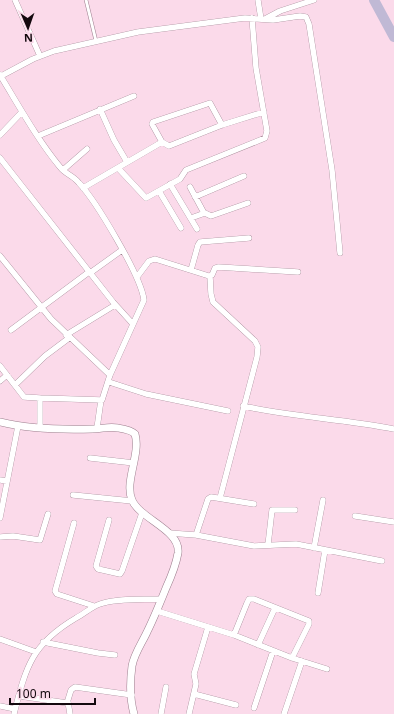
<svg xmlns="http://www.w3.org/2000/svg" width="394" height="714" viewBox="0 0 394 714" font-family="'Noto Sans',sans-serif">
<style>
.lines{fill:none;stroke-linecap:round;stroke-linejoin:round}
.river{stroke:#c0b9d5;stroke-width:10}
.service-casing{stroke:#9d7f8e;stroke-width:4}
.minor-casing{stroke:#9d7f8e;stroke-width:6}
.tertiary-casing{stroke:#9d7f8e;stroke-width:8}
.service{stroke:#fff;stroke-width:3}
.minor{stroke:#fff;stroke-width:5.5}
.tertiary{stroke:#fff;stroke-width:7}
</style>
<rect width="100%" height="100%" fill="#fbdaea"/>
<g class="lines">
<path class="river" d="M374,0l20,37"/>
<g class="service-casing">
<path id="service" d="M86,0l10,41"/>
</g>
<g class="minor-casing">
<path id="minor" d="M15,0l25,56
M258,0l3,19
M265,19l15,-8 34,-11
M0,75c19,31 37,64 60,92 5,7 14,9 19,16 17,18 62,93 65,117l-34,75 -8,25 -62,-2
M1,76l32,-17 21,-8 84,-19 107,-14 28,2 27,-4 6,1 3,7 23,146 8,83
M100,109l14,31 13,22
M222,125l-12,-22 -57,19 -1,2 10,18 7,4 53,-21 42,-13
M0,135l21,-22
M38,136l96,-40
M0,158l113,144 19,21
M118,168l28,30 34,-19 6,-9 79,-32 2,-7 -11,-63 -4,-50
M63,170l24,-21
M170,184l27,45
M190,187l14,26
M83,188l79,-46
M159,191l22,37
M195,197l49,-21
M191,218l14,-5 6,3 37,-13
M0,256l51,63 59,56
M191,270l7,-25 2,-3 49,-4
M90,273l32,-23
M210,276l1,18 2,8 42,39 3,6 -1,10 -37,141
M137,277l12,-16 6,-2 54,17 3,-1 3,-7 3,-1 80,5
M11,330l78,-58
M66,335l49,-30
M0,366l24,31 16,1v29
M0,381l7,-6
M109,382l37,12 82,17
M15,385l30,-29 24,-18
M243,406c50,11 101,13 151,23
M97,428l4,-28
M90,458l44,5
M0,480l7,1
M73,495l59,6
M355,516l39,6
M0,518l18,-92
M109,520l-13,46 2,3 22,5 2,-3 20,-58
M74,523l-19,68 2,3 37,12
M169,533l27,2 58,11 42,-2 86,17
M196,535l12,-36 3,-2 43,7
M0,537l13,-1 27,4 8,-26
M268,545l4,-35h23
M314,548l9,-48
M318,593l7,-43
M157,611l77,24 58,23 35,11
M234,635l13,-32 2,-4h5l55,22v3l-17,34
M0,639l36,13
M43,642l55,11 17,2
M258,645l17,-37
M194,694l42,11
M19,696l48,7 4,-13 4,-3 57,8
M68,702l2,12
M0,706l15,3
M254,708l19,-57
M14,714c12,-48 18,-70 62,-96 8,-4 15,-11 24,-14 19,-6 41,-4 61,-5
M161,714l5,-27
M189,714l7,-30 -2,-10 14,-47
M284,714l18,-53"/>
</g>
<g class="tertiary-casing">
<path id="tertiary" d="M0,422c29,7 63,8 93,7 9,0 16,-3 25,-1 6,1 13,2 17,6 6,20 -11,48 -3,66 8,19 49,30 46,53 -2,12 -7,24 -12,35 -6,15 -12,30 -19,44 -5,11 -13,22 -15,34 -2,15 -2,34 2,48"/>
</g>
<use href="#service" class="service"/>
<use href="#minor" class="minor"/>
<use href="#tertiary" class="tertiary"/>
</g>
<g transform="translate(28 28) rotate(178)" stroke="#fbdaea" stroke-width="3" paint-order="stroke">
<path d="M0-3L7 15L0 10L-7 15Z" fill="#13090e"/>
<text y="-6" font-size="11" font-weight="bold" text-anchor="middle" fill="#13090e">N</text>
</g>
<path d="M10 698v6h85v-6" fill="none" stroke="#13090e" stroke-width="2"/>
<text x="16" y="698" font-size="12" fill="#13090e" stroke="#fbdaea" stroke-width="3" paint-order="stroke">100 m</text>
</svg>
